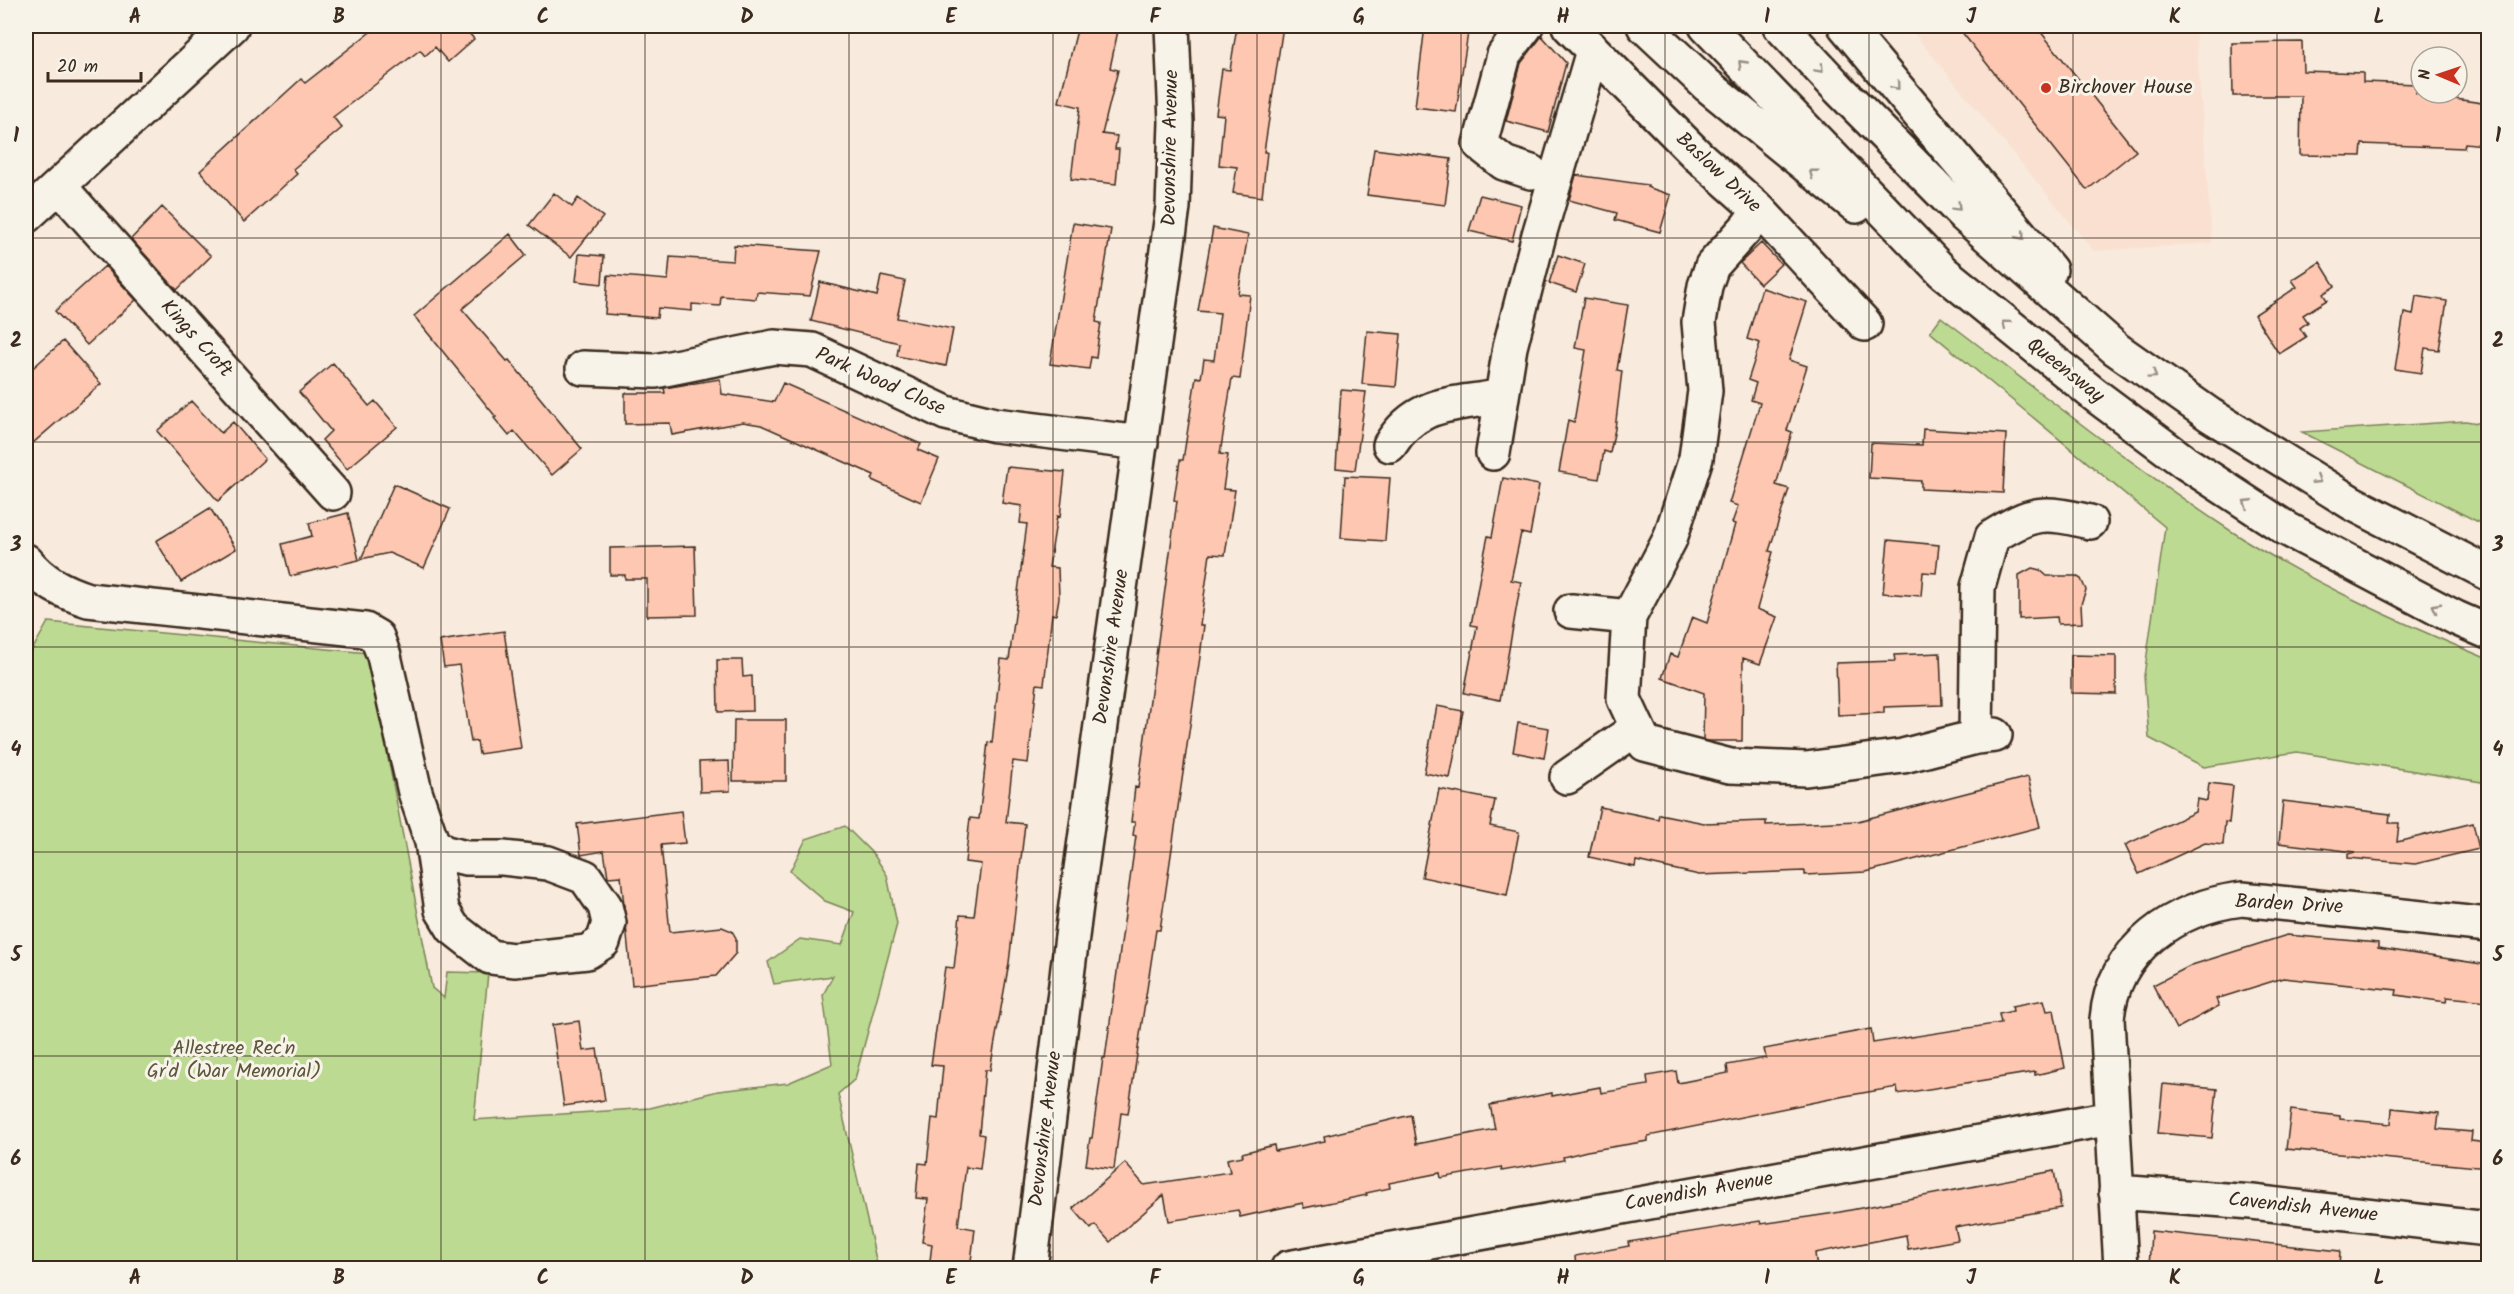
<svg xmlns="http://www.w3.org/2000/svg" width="2514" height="1294" viewBox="0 0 2514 1294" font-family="Kalam,sans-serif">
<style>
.built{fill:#fae0d0}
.green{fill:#bcda92;stroke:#7c8258;stroke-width:1.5}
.building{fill:#fec7b1;stroke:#3b2a1e;stroke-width:1.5}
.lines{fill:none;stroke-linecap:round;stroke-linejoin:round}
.minor-casing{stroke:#3b2a1e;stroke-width:38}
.highway-casing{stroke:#3b2a1e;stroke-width:38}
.minor{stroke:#f7f3e8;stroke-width:33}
.highway{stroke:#f7f3e8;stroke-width:33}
.oneway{stroke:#998e83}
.grid{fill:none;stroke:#3b2a1e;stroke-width:1.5;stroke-opacity:0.55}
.poi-dot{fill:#c8321e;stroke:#f7f3e8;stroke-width:2}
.labels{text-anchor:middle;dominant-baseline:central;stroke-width:6;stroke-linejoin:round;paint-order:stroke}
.poi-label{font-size:20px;fill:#3b2a1e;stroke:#f7f3e8;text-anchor:start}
.street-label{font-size:20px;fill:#3b2a1e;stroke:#f7f3e8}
.park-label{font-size:20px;fill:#5b563b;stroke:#f7f3e8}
.neatline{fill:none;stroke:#3b2a1e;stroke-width:2}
.grid-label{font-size:20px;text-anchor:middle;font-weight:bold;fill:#3b2a1e}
</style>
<rect width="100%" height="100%" fill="#f8eadd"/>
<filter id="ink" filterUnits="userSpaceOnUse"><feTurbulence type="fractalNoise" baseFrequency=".0167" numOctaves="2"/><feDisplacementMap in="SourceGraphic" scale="12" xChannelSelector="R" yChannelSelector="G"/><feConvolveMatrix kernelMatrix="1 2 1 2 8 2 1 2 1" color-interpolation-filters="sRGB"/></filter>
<g filter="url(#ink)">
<path class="built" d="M1908,26h287l17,217 -118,8z"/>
<path class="green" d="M1941,317c96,72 190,149 290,214 80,52 170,92 257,128v124l-191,-31 -93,15 -55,-29 -5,-62 21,-149 -235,-195z
M2466,421l22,4v102l-186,-95z
M48,622l320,31 64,335 12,10 3,-26 41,1 -14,147 176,-12 68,-17 70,-8 44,-19 -9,-69 10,-19 -59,8 -6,-22 32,-23 42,6 12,-33 -29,-11 -35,-30 16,-32 39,-13 29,29 13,20 10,49 -42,155 -17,15 40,174h-852v-607z"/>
<path class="building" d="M378,26h85l11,13 -26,23 -13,-15 -10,9 -5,-6 -87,67 9,11 -49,41 4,5 -53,48 -44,-51 101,-92 4,4z
M1078,26h41l-9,42 8,2 -16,64 15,2 -2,13h4l-3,35 -45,-5 9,-72 -21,-5z
M1237,26h46l-19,126h3l-5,45 -29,-4 4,-26 -18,-2 5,-50 -8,-1 6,-45 8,1z
M1425,26h44l-13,86 -41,-5z
M1957,26h79l100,125 -49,39z
M1542,36l24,27 -18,69 -42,-11 15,-58z
M2302,42l1,29 60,2v9l54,2 -1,9 72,11 -4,41 -19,-2 -1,5 -102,-4 -1,12 -61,-1 1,-59h-68l-1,-53z
M1374,149l77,10 -6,46 -78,-10z
M1576,175l72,10 -1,2 24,8 -11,37 -45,-12 2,-7 -48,-13z
M554,193l18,14 6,-9 25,19 -32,40 -42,-32z
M1480,195l41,10 -9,36 -43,-10z
M162,207l49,49 -34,34 -46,-51z
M1073,223l38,6 -15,93 5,1 -3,18 -2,17 -5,-1 -2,12 -39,-5z
M1213,228l35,7 -10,59 12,1 -10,84 -8,-1 -12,76 8,1 -5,34 12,1 -10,65 -15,-1 -10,71h4l-4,32 -40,273h-4l-28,184 -7,-1 -7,56 -28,-4 4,-27h2l11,-80h2l31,-222 -3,-1 2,-13h-4l4,-35 3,1 39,-287 -3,-1 6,-40h3l13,-83 5,1 3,-19 10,1 6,-47 -22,-2z
M510,234l16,21 -64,54 45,52 2,-1 73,89 -30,26 -38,-44 -5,5 -15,-18 2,-1 -82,-101z
M1761,243l20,21 -21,20 -20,-21z
M734,245l87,6 -11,45 -53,-4 -1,7 -35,-3 -1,10 -28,-2v7l-34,-3 -1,10 -52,-4 3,-39 60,5 2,-23 63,4z
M579,254l25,2 -2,28 -26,-3z
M1558,255l27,9 -9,28 -27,-9z
M2320,262l15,24 -12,8 4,6 -24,15 5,7 -8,6 6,9 -27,17 -25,-39 43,-28 -5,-7z
M105,266l31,34 -49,45 -32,-34z
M881,276l24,5 -8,37 56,11 -7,37 -49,-10 2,-13 -88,-22 9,-39 57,14z
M1762,288l45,14 -18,58 18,6 -20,64 5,2 -16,53 13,4 -20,62 4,1 -16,57 20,8 -17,47 -17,-6 -1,83h-35l-4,-1 1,-47 -42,-15 8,-24 8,3 14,-40 15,6 28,-99 -3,-1 6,-17 -9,-3 31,-100 -9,-3 5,-17 -8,-3 12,-37 -13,-4z
M2416,296l31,5 -8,49 -14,-2 -4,25 -26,-4 9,-56 9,2z
M1584,298l44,7 -11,65 5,1 -7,58 -5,24 -6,-2 -5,28 -40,-7 9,-52 6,2 12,-72 -11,-2z
M1367,331l34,3 -5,53 -34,-3z
M63,341l38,43 -75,65v-75z
M333,363l36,43 6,-5 22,26 -50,42 -25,-29 9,-9 -32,-39z
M720,379l2,15 52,8 9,-19 138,61 -3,6 21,9 -18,43 -49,-22 2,-5 -113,-50 -18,-3 -71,13 -2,-12 -45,1v-31h40l-1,-5z
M1341,390l25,2 -11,78 -19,-2z
M191,401l30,32 12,-11 32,37 -47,42 -61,-70z
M1923,429l83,5 -3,59 -82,-4v-8l-52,-3 2,-35 51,2z
M1007,467l58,5 -5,45 -3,-1 -8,51 9,1 1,30 -3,17 -4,-1 -8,71 -7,-1 -9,79 -15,-2 -7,61 19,2 -16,139 -19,107h-5l-6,64 5,1 -4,34 -14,-2 -8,59 17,3 -5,40h-41l3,-25 -10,-2 6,-43 -12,-1 3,-35 8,1 5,-46 6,1 5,-53 -12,-1 14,-98 9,1 6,-53 14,1 7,-52 -16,-2 5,-44 9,1 9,-77 4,1 9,-84 8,1 18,-136 -7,-1 2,-17 -20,-3z
M1345,476l45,2 -5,63 -44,-3z
M1503,478l36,7 -9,50 -9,-2 -10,47 10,2 -21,118 -36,-7 13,-67 -6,-1 9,-50 8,-39 4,1z
M394,484l56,25 -26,59 -35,-15 -28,6z
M210,508l26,41 -55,33 -25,-41z
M348,513l11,47 -69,16 -8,-32 30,-8 -3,-13z
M1888,540l51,5 -3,28 -13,-1 -2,24 -38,-3z
M695,546l2,69 -50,1v-37h-22v-4h-15v-27z
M2032,568l8,2 7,6h29l5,3 5,11 -5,14 1,19 -24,1 -1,-7 -38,2v-44z
M504,631l17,117 -42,6 -2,-13 -6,1 -12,-77 -15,2 -4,-26z
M1940,653l2,52 -58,2v6l-46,2 -2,-52 59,-2 -1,-6z
M2071,655l45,1v38l-45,-1z
M717,660h25l1,17 9,-1 1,35 -35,1z
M1437,706l26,5 -13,67 -26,-5z
M734,720h52v61h-53z
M1518,723l31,5 -5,30 -31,-6z
M729,761l1,30 -30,1 -1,-30z
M2028,777l12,50 -174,45 -61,3v-4l-106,4 -63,-14 -1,6 -46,-10 11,-50 58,12 1,-5 45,9 62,-2v4l92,-4z
M2209,783l24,3 -4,37 -4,-1 -2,23 -18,-2 -66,31 -14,-29 70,-33 2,-13 10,2z
M1439,789l56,11 -5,26 29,6 -12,63 -85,-18z
M2283,801l107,13 -1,9h10l-2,19 76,-19 6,26 -64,15 -67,-6v-4l7,-2 -76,-9z
M681,811l4,32 -24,2 9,87 52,-5 10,4 4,7v15l-20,23 -84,9 -11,-109 -13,1 -4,-26 -23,4 -4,-31z
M2287,935l91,8v5l110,17v36l-41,-4 -1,5 -50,-7 1,-5 -114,-12 -67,21 3,7 -43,23 -23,-44 39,-20z
M2044,1000l3,11 7,-1 11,58 -30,7v-3l-137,22 -1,-7 -52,9 -197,40v5l-61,10 -24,6 1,3 -62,11 -1,-4 -60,11 -1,-5 -51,10 1,5 -24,5 1,2 -63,13 -1,-5 -63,14 -2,-7 -69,11 -5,-26 -54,47 -15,-17 -4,4 -18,-21 52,-45 19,22 86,-13 -3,-13 16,-3 -1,-3 32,-8 1,6 50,-10 -1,-5 87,-21 5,29 79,-15 -5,-24 62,-12v3l48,-9 1,6 47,-8 -1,-9 29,-5 2,12 50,-10 -1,-8 39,-7 -2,-9 107,-20 2,14 128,-20 -2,-9 14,-3 -1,-5z
M579,1021l4,30 14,-2 8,51 -41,6 -12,-81z
M2163,1084l54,5 -5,49 -54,-5z
M2392,1108l47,5 -2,16 35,3 -1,9 17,2v25l-202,-19 5,-39 49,6v3l51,5z
M2054,1171l7,37 -106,19 3,13 -50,9 -2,-14 -91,18 2,16h-241l-1,-13 54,-10 -1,-4 132,-21 1,3 74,-11z
M2151,1231l189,20 -1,18h-190z"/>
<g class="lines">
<g class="minor-casing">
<path id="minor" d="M1526,26l-22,29 -24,89 24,19 27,9
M1569,26l129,130 61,54 106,114
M59,186l274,307
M1759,210l-12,17 -35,39 -7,20 -6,36 6,69 -9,67 -26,81 -41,78 -5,82 21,45 85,22 76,3 97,-13 73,-19 19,-2
M26,216l206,-190
M583,368l72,3 119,-24 38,3 134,63 49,12 146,18
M1390,445c28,-46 65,-39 112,-49
M1493,453l17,-106 29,-112 54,-184
M26,561c17,21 37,31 62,39l277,30 12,7 7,19 31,136 17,50 10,68 11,18 37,29 24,3 73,-8 16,-10 6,-19 -4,-17 -20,-29 -37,-14 -45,-5h-37l-24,-6 -10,-10
M1571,611l58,6
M1976,737l2,-150 14,-50c41,-26 51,-26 98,-15
M1567,777l70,-49
M2116,1192l136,10 236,27
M1030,1268l46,-363 97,-698 3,-85 -4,-96
M1288,1268l823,-150
M2121,1268l-14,-249c6,-71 69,-112 135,-120l246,26"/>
</g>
<g class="highway-casing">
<path id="highway" d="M1644,26l63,59 149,121
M1706,26l237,246 152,123 91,68 101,66 169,89 32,14
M1780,26l59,63 125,126 152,134 94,66 142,88 136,70
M1845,26l205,244"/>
</g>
<use href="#minor" class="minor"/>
<use href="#highway" class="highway"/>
</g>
<defs><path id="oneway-chevron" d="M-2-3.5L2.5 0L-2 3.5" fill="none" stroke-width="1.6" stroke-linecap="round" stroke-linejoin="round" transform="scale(1.5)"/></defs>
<g class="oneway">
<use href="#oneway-chevron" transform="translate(1742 64) rotate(-134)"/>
<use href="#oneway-chevron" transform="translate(1820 69) rotate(47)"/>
<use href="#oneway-chevron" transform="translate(1896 86) rotate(50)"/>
<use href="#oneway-chevron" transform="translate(1813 173) rotate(-142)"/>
<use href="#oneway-chevron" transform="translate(1957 207) rotate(45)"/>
<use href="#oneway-chevron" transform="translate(2021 236) rotate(50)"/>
<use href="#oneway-chevron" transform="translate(2006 324) rotate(-140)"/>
<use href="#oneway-chevron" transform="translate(2153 375) rotate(35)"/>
<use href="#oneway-chevron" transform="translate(2317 480) rotate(33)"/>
<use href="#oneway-chevron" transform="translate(2247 503) rotate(-147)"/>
<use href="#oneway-chevron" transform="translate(2436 607) rotate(-152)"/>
</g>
</g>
<path class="grid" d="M237,26v1242M441,26v1242M645,26v1242M849,26v1242M1053,26v1242M1257,26v1242M1461,26v1242M1665,26v1242M1869,26v1242M2073,26v1242M2277,26v1242M26,238h2462M26,442h2462M26,647h2462M26,852h2462M26,1056h2462"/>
<circle class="poi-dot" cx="2046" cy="88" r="6"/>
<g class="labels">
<g class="poi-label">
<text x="2058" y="88">Birchover House</text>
</g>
<g class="street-label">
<text transform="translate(1171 148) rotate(-89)">Devonshire Avenue</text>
<text transform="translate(1718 173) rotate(43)">Baslow Drive</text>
<text transform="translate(196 339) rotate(48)">Kings Croft</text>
<text transform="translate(2065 371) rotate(38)">Queensway</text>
<text transform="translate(880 382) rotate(24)">Park Wood Close</text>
<text transform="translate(1112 647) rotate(-82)">Devonshire Avenue</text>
<text transform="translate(2289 905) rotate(3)">Barden Drive</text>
<text transform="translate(1046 1129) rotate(-83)">Devonshire Avenue</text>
<text transform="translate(1699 1192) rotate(-10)">Cavendish Avenue</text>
<text transform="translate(2303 1208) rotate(6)">Cavendish Avenue</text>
</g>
<g class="park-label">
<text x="234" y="1049">Allestree Rec'n<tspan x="234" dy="23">Gr'd (War Memorial)</tspan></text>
</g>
</g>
<rect width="2514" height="1294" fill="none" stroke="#f7f3e8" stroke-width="66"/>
<g transform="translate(2439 75) rotate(272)"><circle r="28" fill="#f7f3e8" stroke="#aca397" stroke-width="1.5"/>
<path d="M0-4.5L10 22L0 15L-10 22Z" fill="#c8321e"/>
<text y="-9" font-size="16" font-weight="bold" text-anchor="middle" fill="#3b2a1e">N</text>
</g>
<path d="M48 72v9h93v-9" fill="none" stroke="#3b2a1e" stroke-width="3"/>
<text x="57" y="72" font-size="18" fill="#3b2a1e" stroke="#f7f3e8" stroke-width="4.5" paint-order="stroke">20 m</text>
<rect x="33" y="33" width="2448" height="1228" class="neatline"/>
<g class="grid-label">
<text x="135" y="23">A</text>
<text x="339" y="23">B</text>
<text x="543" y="23">C</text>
<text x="747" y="23">D</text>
<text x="951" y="23">E</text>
<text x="1155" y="23">F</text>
<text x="1359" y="23">G</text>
<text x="1563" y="23">H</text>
<text x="1767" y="23">I</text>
<text x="1971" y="23">J</text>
<text x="2175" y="23">K</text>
<text x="2379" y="23">L</text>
<text x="16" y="142">1</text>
<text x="2498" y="142">1</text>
<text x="16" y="347">2</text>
<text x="2498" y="347">2</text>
<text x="16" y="551">3</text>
<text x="2498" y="551">3</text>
<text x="16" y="756">4</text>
<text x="2498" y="756">4</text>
<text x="16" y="961">5</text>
<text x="2498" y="961">5</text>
<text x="16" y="1165">6</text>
<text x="2498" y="1165">6</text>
<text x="135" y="1284">A</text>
<text x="339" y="1284">B</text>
<text x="543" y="1284">C</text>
<text x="747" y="1284">D</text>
<text x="951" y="1284">E</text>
<text x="1155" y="1284">F</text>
<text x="1359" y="1284">G</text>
<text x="1563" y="1284">H</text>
<text x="1767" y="1284">I</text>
<text x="1971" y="1284">J</text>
<text x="2175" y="1284">K</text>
<text x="2379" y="1284">L</text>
</g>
</svg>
